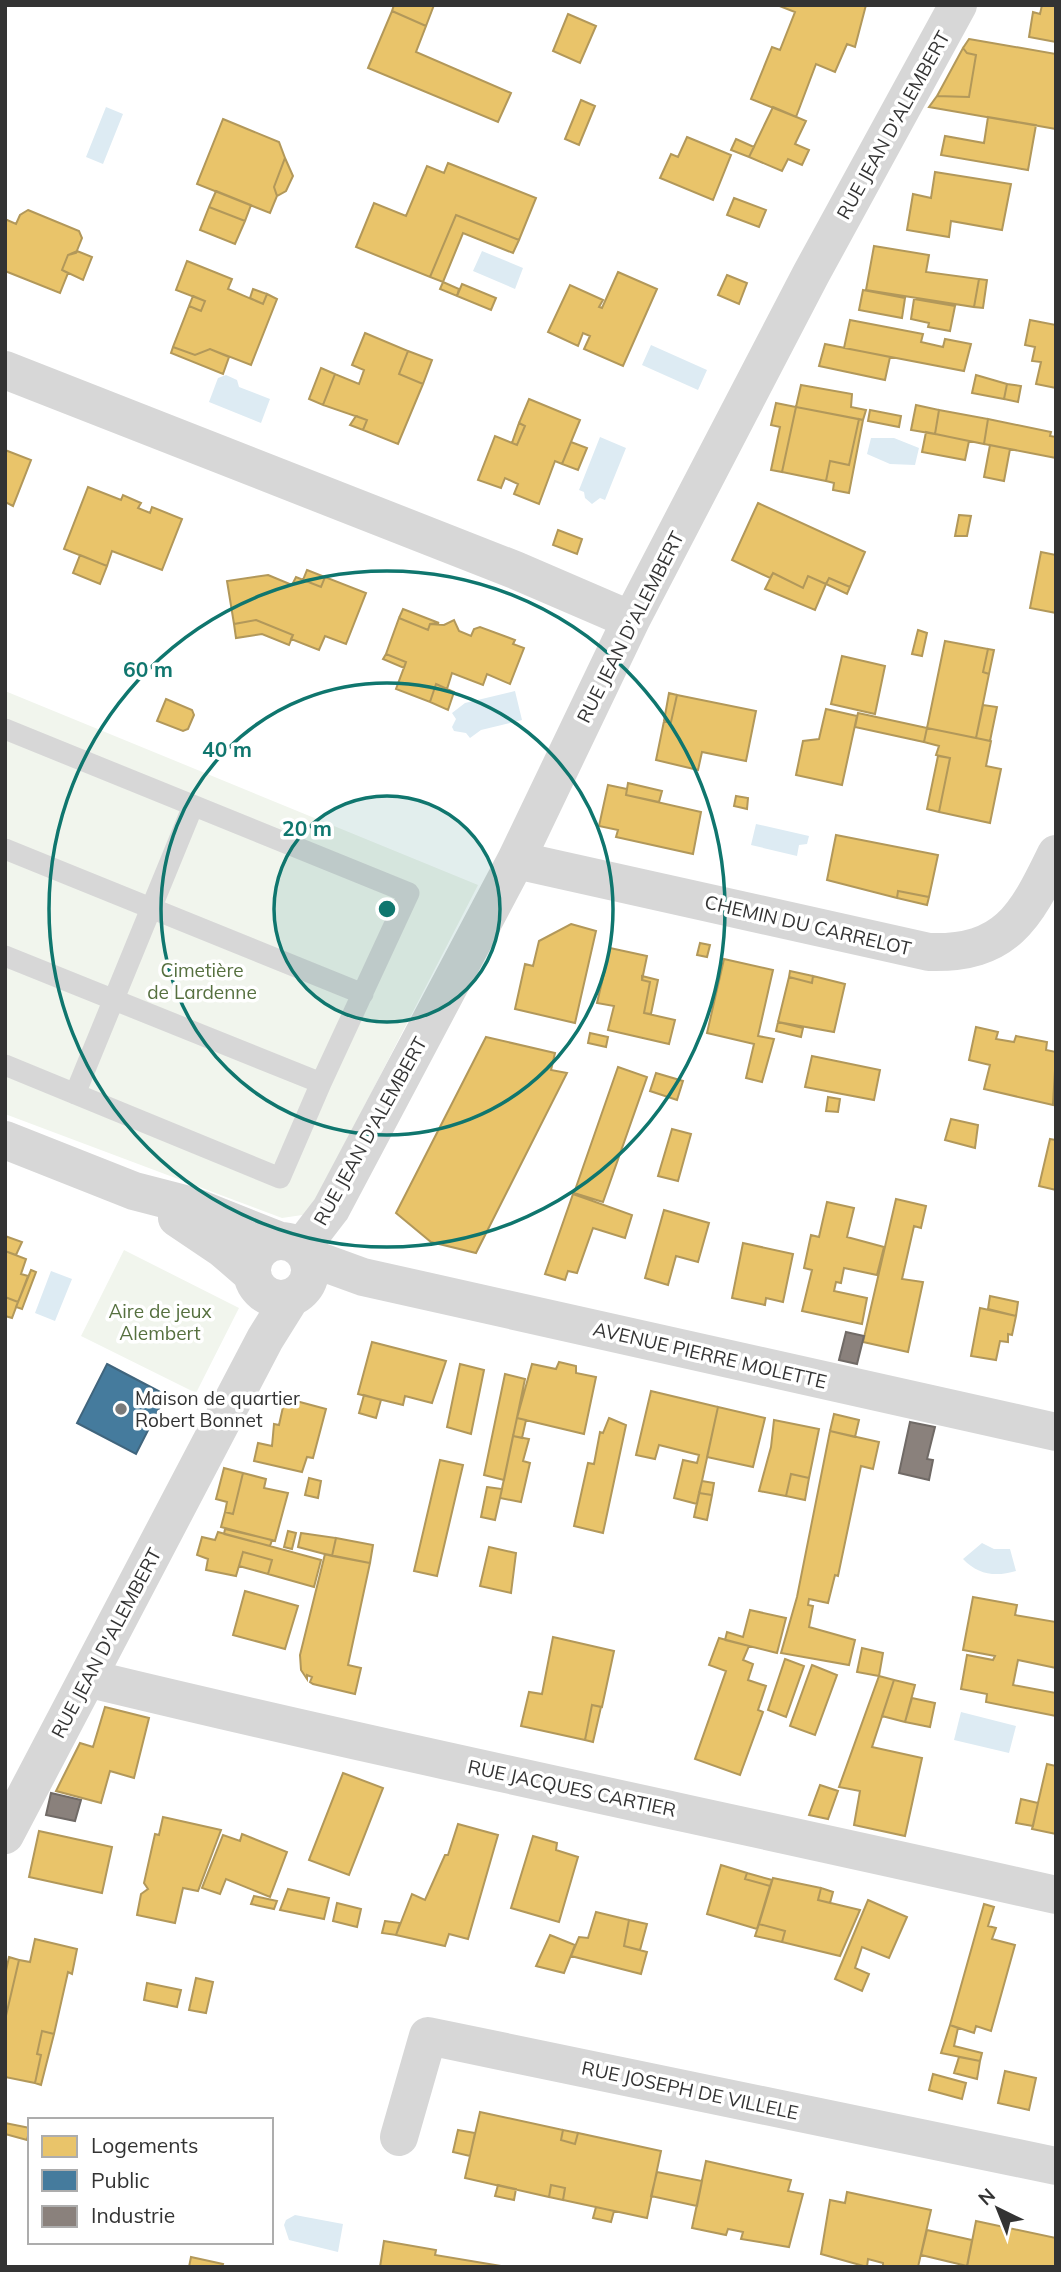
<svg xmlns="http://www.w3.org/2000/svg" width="1061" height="2272" viewBox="0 0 1061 2272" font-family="Mulish,sans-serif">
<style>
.green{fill:#f1f5ed}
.water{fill:#ddebf3}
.homes{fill:#e9c46a;stroke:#b2985a;stroke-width:2}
.public{fill:#457b9d;stroke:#40657d;stroke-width:2}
.industry{fill:#8a817c;stroke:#706a66;stroke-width:2}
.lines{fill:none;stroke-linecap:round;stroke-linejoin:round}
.service{stroke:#d7d7d7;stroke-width:21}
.minor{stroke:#d7d7d7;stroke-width:38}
.ring{fill:none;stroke:#0f766e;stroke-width:3.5}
.poi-dot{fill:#7a7a7a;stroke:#fff;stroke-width:2.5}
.labels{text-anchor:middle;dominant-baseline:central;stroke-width:7;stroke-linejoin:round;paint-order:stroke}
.street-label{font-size:19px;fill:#333;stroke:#fff}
.park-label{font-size:19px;fill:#56703f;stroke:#fff}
.poi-label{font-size:19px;fill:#333;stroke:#fff;text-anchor:start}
.centre{fill:#0f766e;stroke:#fff;stroke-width:3.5}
.ring-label{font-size:21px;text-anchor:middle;font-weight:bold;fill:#0f766e;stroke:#fff;stroke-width:7;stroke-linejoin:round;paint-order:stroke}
</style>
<rect width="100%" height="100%" fill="#fff"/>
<path class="green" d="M5,691l473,194 -169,329 -27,4 -277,-104z
M124,1250l115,58 -43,85 -115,-57z"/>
<path class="water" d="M106,107l17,7 -20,50 -17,-7z
M482,251l41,17 -8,21 -42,-18z
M651,345l56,25 -9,20 -56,-25z
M226,375l11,5 2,7 31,12 -9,24 -52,-21 9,-24z
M600,437l26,11 -21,52 -5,-2 -8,6 -7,-6 -1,-6 -5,-2z
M871,438h23l25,10 -4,17 -25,-1 -23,-10z
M515,691l7,29 -41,10 -11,8 -4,-5 -12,-2 -2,-4 4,-8 -4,-6 13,-10z
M756,824l53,12 -2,8 -8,1 -2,11 -46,-11z
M51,1271l21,8 -17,42 -20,-8z
M982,1543l12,6h16l6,22c-20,6 -38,4 -53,-12z
M961,1712l55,14 -7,27 -55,-13z
M295,2215l48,9 -5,28 -49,-12 -5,-15 2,-5z"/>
<path class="homes" d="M394,5h40l-8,21 -34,-15z
M777,5h89l-11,42 -8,-3 -12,28 -19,-8 -20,53 -45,-18 21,-52 8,3 15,-38z
M1042,5h14v37l-27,-5 4,-25 7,2z
M392,11l34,15 -10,26 95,41 -13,29 -130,-54z
M568,14l28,12 -16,37 -27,-12z
M969,39l87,15v75l-127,-22 8,-11 32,1 7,-42 -9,-2 -4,-5z
M963,48l4,5 9,2 -7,42 -32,-1z
M581,100l14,6 -16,39 -14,-6z
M773,107l33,14 -11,23 14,6 -7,15 -14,-6 -6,12 -33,-14z
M988,117l48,8 -8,45 -87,-15 4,-19 39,7z
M223,119l56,23 6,16 -11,29 3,9 -7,17 -73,-29z
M687,137l44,18 -18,45 -53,-22 11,-24 7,3z
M736,139l18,8 -5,10 -18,-7z
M285,158l8,18 -7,15 -9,5 -3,-9z
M448,163l88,35 -17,42 -63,-25 -26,62 -74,-30 18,-44 32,13 21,-50 17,7z
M935,172l76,12 -9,46 -51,-9 -2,16 -42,-7 6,-36 18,4z
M216,191l35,14 -6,16 -36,-14z
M734,198l32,12 -7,17 -32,-12z
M209,207l36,14 -10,23 -35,-14z
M28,210l51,21 3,7 -6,15 -8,2 -6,15 6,3 -8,20 -55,-22v-52l11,5 4,-9z
M456,215l63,25 -6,13 -50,-20 -20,49 -13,-5z
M874,246l55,9 -3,17 53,7 -5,28 -108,-17z
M77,251l15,6 -9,23 -21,-10 6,-15z
M187,261l45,18 -4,10 35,15 4,-10 10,5 -26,66 -41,-16 -15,6 -22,-8 16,-41 12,5 4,-10 -29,-11z
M618,272l39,17 -34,77 -39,-17 6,-13 -7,-3 -5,13 -30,-14 22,-47 33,15 -4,7 3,1z
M727,275l20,8 -8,21 -21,-9z
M979,279l8,1 -4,28 -9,-1z
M443,282l16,7 -2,7 -17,-7z
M462,284l34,14 -5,12 -34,-14z
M253,289l14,5 -4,10 -13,-6z
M863,290l42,8 -3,20 -43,-8z
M193,296l12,5 -4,10 -12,-5z
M914,299l41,7 -5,25 -22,-4 1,-4 -18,-4z
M850,320l73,14 -2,8 22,5 2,-8 26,5 -7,27 -120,-23z
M1030,320l26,5v63l-20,-4 5,-22 -9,-1 3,-14 -10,-2z
M365,333l43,18 -9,23 24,10 -25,60 -35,-14 4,-10 -44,-15 12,-31 24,10 5,-14 -12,-5z
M825,344l65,13 -5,23 -66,-14z
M173,347l22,8 15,-6 19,8 -6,17 -52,-21z
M408,351l24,9 -9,24 -24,-10z
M321,368l14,6 -12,31 -14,-6z
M976,375l31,9 -3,15 -32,-6z
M1007,384l14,2 -3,16 -14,-3z
M801,385l51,9 -1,13 15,3 -3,10 -67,-13z
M529,399l51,21 -18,44 -7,-3 -16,43 -25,-10 4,-10 -13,-6 -4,10 -23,-8 17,-44 22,9 8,-19 -6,-3z
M776,403l20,4 -14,65 -11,-2 9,-43 -9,-2z
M916,405l23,5 -4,24 -24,-4z
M796,407l63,12 -10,46 -19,-4 -4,20 -44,-9z
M870,410l31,6 -2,11 -31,-6z
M939,410l49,9 -4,25 -49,-10z
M356,416l11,4 -4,10 -13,-5z
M859,419l4,1 -14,73 -16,-3 1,-7 -8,-2 4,-20 19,4z
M988,419l63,13 -1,4 6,1v21l-72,-14z
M519,423l6,3 -8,19 -5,-2z
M926,432l43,9 -4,19 -43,-8z
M571,442l16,6 -9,22 -16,-6z
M990,445l20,4 -6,32 -20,-4z
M5,450l26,10 -18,46 -8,-4z
M88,487l33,13 2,-5 18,8 -3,5 12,5 2,-6 30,12 -20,51 -50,-19 -5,15 -43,-17z
M758,503l107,49 -15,35 -21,-9 -3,6 -18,-8 -5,12 -30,-15 -3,5 -38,-18z
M959,515l12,1 -4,20h-12z
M558,530l24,9 -5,15 -24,-9z
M1041,552l15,3v58l-26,-5z
M80,555l27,11 -7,18 -27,-11z
M307,570l18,7 -4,10 -18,-7z
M773,573l30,15 5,-12 18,8 -11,26 -50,-21z
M268,575l24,10 4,-8 25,10 4,-10 41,16 -20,51 -21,-8 -6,14 -28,-11 2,-4 -37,-15 -22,4 -7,-43z
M829,578l21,9 -3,7 -21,-10z
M403,609l36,14 -9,1 -2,6 -29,-12z
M399,618l29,12 2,-6 14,1 10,-5 5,11 12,5 3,-7 6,-2 35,13 -2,4 11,4 -14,36 -23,-10 -4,11 -31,-12 -5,16 -11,-5 -6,18 -34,-13 10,-27 -20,-8z
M256,620l37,15 -4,10 -27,-11 -26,4 -2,-14z
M918,630l9,3 -5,23 -10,-2z
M945,641l43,8 -5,23 6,2 -13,64 -49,-10z
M988,649l6,1 -5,24 -6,-2z
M386,654l20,8 -2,6 -21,-9z
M842,656l43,10 -10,48 -44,-10z
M436,684l18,8 -6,18 -18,-8z
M669,693l8,2 -6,27 -7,-1z
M677,695l79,16 -10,50 -44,-9 -4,18 -42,-10 8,-39 7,1z
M166,699l26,11 2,5 -6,14 -5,2 -26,-10z
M983,705l14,2 -7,34 -14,-3z
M826,709l31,7 -15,69 -46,-10 7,-34 16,-2z
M858,713l69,15 -3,14 -69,-15z
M927,728l64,13 -5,25 15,3 -11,54 -51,-11 11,-54 -14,-3 3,-9 -15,-4z
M938,756l12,2 -11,54 -12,-3z
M628,783l34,8 -3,11 -33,-7z
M608,785l19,4 -1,6 75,17 -8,42 -77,-17 2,-7 -19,-4z
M736,796l12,2 -1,11 -13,-3z
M836,835l102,20 -9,42 -31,-6 -1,7 -70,-18z
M898,891l31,6 -2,8 -30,-7z
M571,924l25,7 -21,92 -60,-14 10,-45 8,2 6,-25z
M700,943l10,2 -3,12 -10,-2z
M610,948l37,8 -5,24 8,2 -6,31 31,7 -6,24 -61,-14 6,-24 -17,-3z
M724,959l49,11 -15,66 16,3 -12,43 -16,-4 8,-34 -47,-11z
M790,971l23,5 -1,7 -23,-6z
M642,976l16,4 -7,34 -7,-1 6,-31 -8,-2z
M813,976l32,8 -11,48 -56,-10 11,-45 23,6z
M778,1022l25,6 -2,9 -25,-6z
M976,1027l22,5 -2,7 18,3 2,-6 31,6 -1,8 10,2 -3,53 -69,-16 6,-24 -21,-5z
M590,1033l18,4 -2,10 -18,-4z
M486,1037l69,16 -4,17 16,3 -91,180 -45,-11 -35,-29z
M812,1056l68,14 -6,30 -69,-13z
M618,1067l29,10 -44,125 -29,-9z
M656,1073l27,8 -6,19 -27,-9z
M828,1097l12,2 -2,13 -12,-1z
M951,1119l27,6 -3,23 -30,-8z
M672,1129l19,5 -13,47 -20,-5z
M1050,1139l6,1v50l-17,-4z
M573,1194l59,21 -7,23 -32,-10 -16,45 -9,-2 -3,9 -20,-6z
M896,1199l30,7 -5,22 -7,-2 -12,53 21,3 -15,70 -45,-10z
M827,1202l27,6 -7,29 37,10 -7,28 -33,-7 -3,15 -5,-1 -2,9 33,7 -5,26 -60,-13 10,-41 -8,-2 7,-33 8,2z
M664,1210l45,13 -11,39 -22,-6 -8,29 -23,-7z
M5,1236l17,6 -6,13 -11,-4z
M743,1243l50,11 -10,48 -17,-4 -1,7 -33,-7z
M5,1251l21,8 -5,15 7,2 -10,26 -13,-5z
M31,1270l5,2 -14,37 -6,-2z
M990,1296l28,6 -2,14 -28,-7z
M5,1297l13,5 -6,16 -7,-2z
M980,1308l36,8 -4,19 -4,-1v8l-8,-1 -4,19 -25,-4z
M372,1342l74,19 -14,42 -27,-7 -2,9 -45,-11z
M559,1362l17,4v7l20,4 -12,57 -67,-16 15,-54 24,5z
M460,1364l24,6 -13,64 -24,-7z
M505,1374l20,5 -21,101 -20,-5z
M651,1391l67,16 -21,97 -23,-6 9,-38 14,3 2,-8 -40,-10 -4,14 -19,-4z
M364,1395l17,5 -5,18 -17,-5z
M285,1398l41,11 -13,49 -6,-1 -5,15 -48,-11 4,-18 14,3 2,-22 5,1z
M718,1407l47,11 -12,49 -46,-10z
M834,1414l25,6 -4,17 -25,-6z
M517,1418l9,2 -4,18 -9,-2z
M609,1418l17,7 -23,108 -29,-7 14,-63 6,1 6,-32 3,1z
M774,1420l45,9 -10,49 -18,-4 -5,22 -27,-5 12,-44z
M830,1431l49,11 -6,27 -12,-3 -23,110 -3,-1 -7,28 -19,-4 -1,6 5,1 -4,21 46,13 -6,25 -68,-12 16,-56z
M513,1436l16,3 -6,22 7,2 -9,39 -21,-4z
M440,1460l23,5 -26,111 -23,-5z
M224,1468l19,5 -10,41 -8,-2 2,-10 -11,-3z
M243,1473l23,6 -2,9 24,5 -13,48 -54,-14 4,-15 8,2z
M791,1474l18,4 -4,22 -19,-4z
M309,1478l12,3 -3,17 -13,-3z
M702,1481l12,2 -2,12 -13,-2z
M487,1487l15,2 -7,31 -14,-3z
M699,1493l13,2 -5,25 -13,-3z
M225,1529l47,11 -2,6 -46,-12z
M288,1531l8,2 -4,16 -8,-2z
M218,1532l103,28 -7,27 -46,-13 4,-14 -29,-8 -7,24 -30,-6 2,-11 -11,-4 5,-18 13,3z
M301,1533l35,5 -4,18 -34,-9z
M336,1538l37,7 -3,18 -38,-7z
M489,1547l27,6 -5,40 -31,-7z
M243,1552l29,8 -4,14 -29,-8z
M325,1554l45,9 -22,102 13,3 -6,26 -42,-10 -3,-2 2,-5 -5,-2v4l-6,-9 -1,-15z
M245,1591l53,15 -13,43 -52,-14z
M973,1597l44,8 -2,10 41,7v46l-38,-8 -5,25 43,8v23l-70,-14 1,-8 -26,-5 6,-34 26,5 2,-4 -32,-6z
M750,1610l36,8 -9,35 -52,-13 2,-8 16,5z
M553,1637l61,14 -12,56 -10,-2 -7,35 -64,-14 8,-34 13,2z
M719,1638l30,8 -6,14 10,4 -5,16 18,6 -8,24 5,2 -23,63 -45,-16 31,-88 -17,-6z
M862,1648l21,5 -4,23 -22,-4z
M785,1659l19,7 -18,51 -18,-7z
M812,1665l25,10 -22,60 -25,-9z
M879,1676l15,4 -22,67 50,11 -17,78 -51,-11 6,-34 -21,-4z
M894,1680l21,5 -10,37 -23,-6z
M912,1698l23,5 -5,24 -25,-5z
M592,1705l9,2 -8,35 -8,-2z
M105,1707l44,11 -15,60 -24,-7 -9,32 -45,-12 24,-48 13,4z
M1047,1764l9,2v68l-24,-5z
M343,1773l40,15 -34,87 -40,-15z
M820,1785l18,6 -10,28 -19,-4z
M1021,1799l17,4 -5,23 -17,-3z
M163,1817l58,13 -23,61 -15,-3 -8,35 -38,-8 4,-21 7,-5 -4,-6 11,-49 4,1z
M458,1824l40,11 -30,104 -19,-5 -4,12 -49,-11 16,-41 13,6 20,-45h3z
M39,1831l73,16 -10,46 -73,-16z
M242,1834l45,18 -17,45 -44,-18 -6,15 -18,-6 21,-53 17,6z
M533,1836l24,7 -1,7 22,7 -19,65 -48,-14z
M721,1865l26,8 -2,6 25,7 -13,43 -50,-15z
M747,1873l25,7 -2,6 -25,-7z
M773,1878l48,10 -3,12 42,10 -20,46 -58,-14 3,-11 -26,-7z
M821,1888l12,4 -3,11 -12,-3z
M288,1889l41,9 -5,21 -44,-9z
M254,1896l23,5 -3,8 -23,-5z
M868,1900l39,17 -18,41 -27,-11 -7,21 14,6 -7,17 -27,-12z
M337,1903l24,6 -4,18 -24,-6z
M984,1904l10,3 -6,19 8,2 -4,11 23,6 -24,86 -15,-5 -2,7 -24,-8z
M596,1912l33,8 -5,26 23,6 -6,22 -70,-18 8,-19 9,1z
M629,1920l18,4 -7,26 -16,-4z
M385,1921l15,2 -4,12 -14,-2z
M759,1924l26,7 -3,11 -27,-6z
M550,1935l25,10 -11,28 -28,-7z
M35,1939l42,10 -5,25 -4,-2 -14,62 -12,-3 -5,23 4,1 -6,28 -30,-6v-57l14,-60 11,2z
M9,1957l10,3 -14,60v-45z
M196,1978l17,4 -7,31 -17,-3z
M147,1983l34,7 -4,17 -33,-7z
M950,2025l8,3 -4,18 28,7 -2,8 -39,-8z
M42,2031l12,3 -13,51 -6,-2 6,-28 -4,-1z
M959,2057l21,4 -3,18 -23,-6z
M1005,2071l31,7 -7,32 -31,-7z
M933,2074l33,9 -4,16 -33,-9z
M480,2112l83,18 -2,10 14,4 3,-11 83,18 -14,67 -84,-18 2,-12 -14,-3 -2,12 -84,-19z
M5,2123l25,5 -3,12 -22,-6z
M458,2130l17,3 -5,23 -17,-4z
M563,2130l15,3 -3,11 -14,-4z
M706,2161l85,19 -3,11 15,3 -14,53 -48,-8 2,-7 -15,-3 -2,6 -34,-7z
M657,2172l45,9 -5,25 -46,-10z
M498,2185l18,4 -2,11 -19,-4z
M551,2185l14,3 -2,12 -14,-3z
M847,2192l84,18 -13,57h-35v-4l-15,-4 -1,8 -46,-13 9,-54 15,3z
M596,2207l18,4 -3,11 -18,-4z
M976,2221l80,17v29h-89z
M927,2230l45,10 -5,26 -46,-11z
M384,2241l52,9 -1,5 72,12h-127z
M191,2257l32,7 -1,3h-33z"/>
<path class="public" d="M107,1364l59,31 -30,59 -59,-31z"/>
<path class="industry" d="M846,1332l18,4 -7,28 -18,-4z
M910,1422l25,5 -8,32 6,1 -4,20 -30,-7z
M51,1793l30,7 -6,21 -29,-6z"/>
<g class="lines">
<path class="service" d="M5,729l404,164 -88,190 -316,-127
M5,849l358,145
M5,1065l275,113 41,-95
M75,1094l118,-288"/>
<path class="minor" d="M5,370l510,200 116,50
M516,860l413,92c77,2 96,-34 127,-98
M5,1140l129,51 58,15 88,35
M177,1218l46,31 29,25
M252 1270a29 29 0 1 1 58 0a29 29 0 1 1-58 0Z
M301,1248l30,-39 185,-349 115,-240 180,-346 147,-269
M308,1257l55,20 693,155
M90,1675l13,7c316,76 635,141 953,213
M5,1835l260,-496 25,-40
M399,2137l29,-101 628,130"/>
</g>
<circle cx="387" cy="909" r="113" fill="#0f766e" fill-opacity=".12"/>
<g class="ring">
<circle cx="387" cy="909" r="113"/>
<circle cx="387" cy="909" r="226"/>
<circle cx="387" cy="909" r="338"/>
</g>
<circle class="poi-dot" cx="121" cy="1409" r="7"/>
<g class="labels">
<g class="street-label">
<text transform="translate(893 125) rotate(-61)">RUE JEAN D'ALEMBERT</text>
<text transform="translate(630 627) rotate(-63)">RUE JEAN D'ALEMBERT</text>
<text transform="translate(808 925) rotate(13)">CHEMIN DU CARRELOT</text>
<text transform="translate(370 1131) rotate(-61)">RUE JEAN D'ALEMBERT</text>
<text transform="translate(710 1355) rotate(13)">AVENUE PIERRE MOLETTE</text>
<text transform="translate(106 1643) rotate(-62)">RUE JEAN D'ALEMBERT</text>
<text transform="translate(572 1788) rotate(12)">RUE JACQUES CARTIER</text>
<text transform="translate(690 2090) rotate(12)">RUE JOSEPH DE VILLELE</text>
</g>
<g class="park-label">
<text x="202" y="970">Cimetière<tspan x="202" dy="22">de Lardenne</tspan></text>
<text x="160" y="1311">Aire de jeux<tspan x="160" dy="22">Alembert</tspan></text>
</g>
<g class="poi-label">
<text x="135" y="1398">Maison de quartier<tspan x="135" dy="22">Robert Bonnet</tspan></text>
</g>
</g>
<circle cx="387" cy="909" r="10" class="centre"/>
<g class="ring-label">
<text x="148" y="677">60 m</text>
<text x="227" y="757">40 m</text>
<text x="307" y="836">20 m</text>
</g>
<rect width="1061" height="2272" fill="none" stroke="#333333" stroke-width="14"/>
<rect x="28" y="2118" width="245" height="126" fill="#ffffff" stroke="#adadad" stroke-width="2"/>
<rect x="42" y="2136" width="35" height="21" fill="#e9c46a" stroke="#adadad" stroke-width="2"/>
<text x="91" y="2153" font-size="21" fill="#333333">Logements</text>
<rect x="42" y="2170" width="35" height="21" fill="#457b9d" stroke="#adadad" stroke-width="2"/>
<text x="91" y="2188" font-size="21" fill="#333333">Public</text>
<rect x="42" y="2206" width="35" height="21" fill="#8a817c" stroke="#adadad" stroke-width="2"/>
<text x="91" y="2223" font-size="21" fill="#333333">Industrie</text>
<g transform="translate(998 2209) rotate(317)" stroke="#ffffff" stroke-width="5" paint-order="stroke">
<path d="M0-5L12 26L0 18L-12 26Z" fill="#333333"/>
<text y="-10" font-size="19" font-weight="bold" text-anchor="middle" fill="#333333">N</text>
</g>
</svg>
